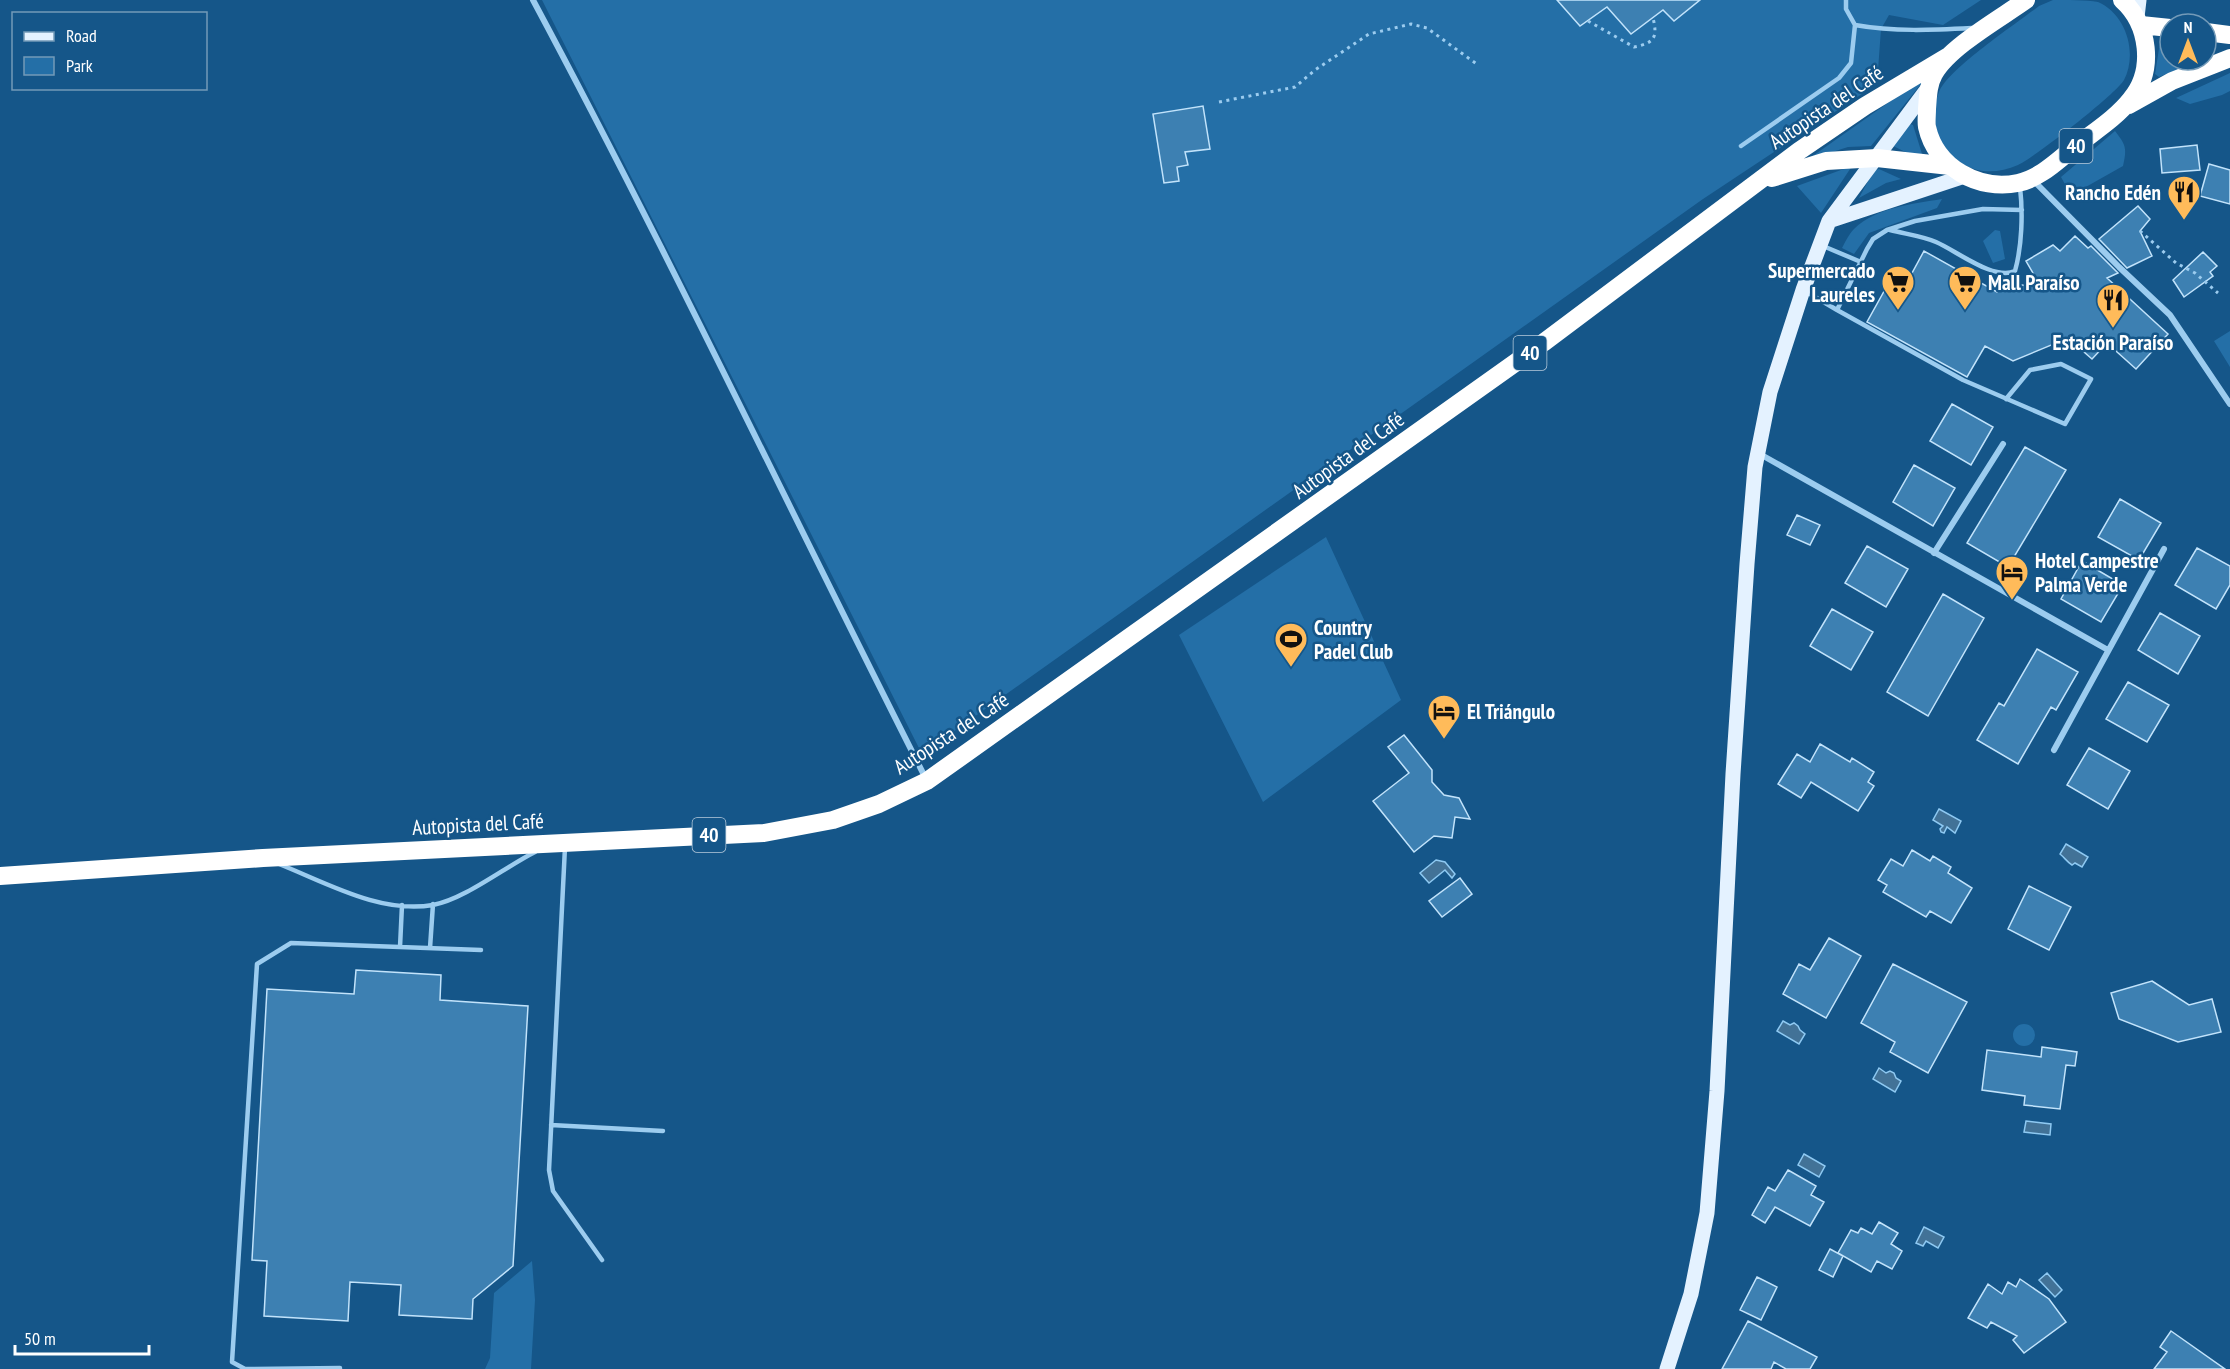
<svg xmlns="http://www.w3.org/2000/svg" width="2230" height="1369" viewBox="0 0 2230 1369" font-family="'PT Sans Narrow',sans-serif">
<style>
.green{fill:#246fa7}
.water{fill:#427297;stroke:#8ec9f2;stroke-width:1.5}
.building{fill:#3d80b2;stroke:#c2e3fb;stroke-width:1.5}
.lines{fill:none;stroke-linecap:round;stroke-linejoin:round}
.path{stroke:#9cccef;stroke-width:3;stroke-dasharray:3 4.5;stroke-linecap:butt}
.lane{stroke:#9cccef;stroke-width:4.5}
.street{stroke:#9cccef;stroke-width:6}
.primary{stroke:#e4f2ff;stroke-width:15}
.highway{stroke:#fff;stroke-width:18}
.labels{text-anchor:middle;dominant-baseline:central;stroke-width:5;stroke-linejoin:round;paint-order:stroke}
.shield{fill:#155689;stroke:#b9ccdc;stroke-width:1.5}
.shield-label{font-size:20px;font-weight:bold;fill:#fff}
.street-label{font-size:21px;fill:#fff;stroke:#155689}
.poi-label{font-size:21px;font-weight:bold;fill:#fff;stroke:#155689;text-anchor:start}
</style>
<rect width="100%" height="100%" fill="#155689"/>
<path class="green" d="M542,0h1439l-38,25 -54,-10 -8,14 -4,55 -174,115 -781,555z
M2053,0c13,0 33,0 45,2 28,12 40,51 26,78 -9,15 -89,77 -106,85 -21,9 -42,9 -60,-4 -11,-8 -20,-20 -22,-34 -2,-12 -2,-23 3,-35 9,-23 78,-69 100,-86z
M2166,35l4,3v22h30l-41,17 -4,-3 6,-38z
M2230,73v18l-8,4 -32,9 -14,-6z
M1929,74l-58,72 -23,1 -41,13z
M1910,124l3,1 10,32 -1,3 -29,-14z
M2115,131c11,14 12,17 8,35l-39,22 -18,-2 -5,-9z
M1852,166l-31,47 -24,-27z
M1879,169l22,10 -15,4 -27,15 15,-28z
M1942,199l-5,9 -68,25 -15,21 -12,-6c3,-6 7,-14 12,-19 23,-22 58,-25 88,-30z
M1995,230l5,1 5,28 -12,4 -10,-22z
M2230,331v36l-16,-26z
M1326,537l75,163 -138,102 -84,-167z
M2013 1035a11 11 0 1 1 22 0a11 11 0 1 1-22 0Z
M532,1261l3,39 -4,69h-46l5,-11 4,-65z"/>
<path class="water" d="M1939,809l22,12 -6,12 -8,-6 -3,6 -3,-1 -1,-3 3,-3 -10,-6z
M2066,844l22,13 -6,10 -7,-4 -3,2c-5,-3 -7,-7 -12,-11z
M1436,860l9,2 10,12 -3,4 -7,-8 -16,13 -9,-10z
M1783,1021l7,4 4,-2 4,3 2,4 5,4 -6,10 -22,-13z
M1879,1068l7,5 4,-2 4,2 2,5 5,3 -6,11 -22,-13z
M2026,1121l25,3 -1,11 -26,-3z
M1804,1154l21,12 -6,11 -21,-12z
M1924,1227l20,10 -6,11 -12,-7 -3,5 -7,-3z
M2047,1273l15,17 -7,7 -16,-17z"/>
<path class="building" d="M1557,0h143l-26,21 -11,-11 -32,24 -24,-27 -27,19z
M1203,106l7,43 -25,3 3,13 -11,2 2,14 -15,2 -11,-69z
M2197,145l3,25 -38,3 -2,-24z
M2209,164l21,6v34l-30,-8z
M2138,206l12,13 -10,12 12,25 -25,12 -28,-29z
M2075,236l13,12 3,-2 27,27 -11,5 61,56 -32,35 -29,-26 -15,16 -24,-21 -55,23 -28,-15 -18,31 -100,-55 25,-45 14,7 18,-33 73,41 5,-9 39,4 -15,-26 27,-16 7,6z
M2203,252l14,14 -7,6 3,4 -29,21 -11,-17z
M1952,404l41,23 -22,38 -41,-24z
M2025,447l41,23 -58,97 -41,-24z
M1914,465l41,23 -22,38 -40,-24z
M2120,499l41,24 -22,37 -41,-23z
M1797,515l23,10 -10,20 -23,-10z
M1867,546l41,23 -22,38 -41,-24z
M2197,548l33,18v19l-14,24 -41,-24z
M2082,561l41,24 -22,37 -40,-23z
M1943,594l41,24 -56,98 -41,-24z
M1832,609l41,23 -22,38 -41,-24z
M2160,613l40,23 -22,38 -40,-24z
M2037,649l41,23 -22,38 -5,-3 -33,57 -41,-24 22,-37 5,3z
M2128,682l41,23 -22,37 -41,-23z
M1404,735l28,35v12l12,13 15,3 11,21 -15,-2 -3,21 -18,-2 -20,16 -41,-51 36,-28 -21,-26z
M1820,744l30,18 2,-4 22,14 -6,10 6,4 -16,25 -47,-29 -10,16 -23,-14 19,-30 13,8z
M2089,748l41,23 -22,38 -41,-24z
M1912,850l18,11 3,-5 18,11 -3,6 24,15 -21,35 -21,-12 -4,6 -43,-25 4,-7 -9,-5 13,-21 12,7z
M1460,878l12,16 -30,23 -13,-16z
M2029,886l42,21 -22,43 -41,-21z
M1829,938l32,18 -35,62 -43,-24 16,-30 11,6z
M1893,964l74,38 -39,71 -38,-21 5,-10 -34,-19z
M356,970l85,5 -1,25 88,6 -15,260 -40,33 -1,20 -73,-4 2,-30 -51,-3 -2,39 -84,-5 3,-55 -15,-1 15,-271 87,5z
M2152,981l37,24 23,-6 9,33 -43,10 -59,-23 -8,-26z
M2042,1047l35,5 -2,14 -9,-1 -6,44 -36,-4 1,-9 -43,-6 5,-40 54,7z
M1788,1170l28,16 -5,9 13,7 -14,24 -35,-19 -10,16 -13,-8 16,-28 7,4z
M1879,1222l19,11 -7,11 11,7 -10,18 -15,-8 -6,11 -33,-19 13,-23 7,3 3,-5 11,6z
M1830,1249l13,7 -10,21 -14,-7z
M1757,1277l20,10 -16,33 -21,-10z
M2020,1279l29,20 17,23 -42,31 -11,-13 4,-4 -26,-14 -4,6 -19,-10 20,-34 14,10 6,-12 8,5z
M1748,1321l69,36 -7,12h-24l-12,-7 -3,7h-49z
M2171,1331l54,38h-71l13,-17 -7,-5z"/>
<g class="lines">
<path class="path" d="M1588,21l46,26c20,-4 24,-9 19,-29
M1219,102l76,-15 20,-17 54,-36 42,-10 16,4 51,37
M2140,231l36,32 19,10 23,20"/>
<path class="lane" d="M1846,0v9l9,16
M1741,146l98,-68 12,-15 4,-38c39,7 78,5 117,3
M1890,230c15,4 32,6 46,12 21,9 58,39 79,29 7,-25 8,-58 5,-84
M1823,246l38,16
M1805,291l32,19 30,-61 6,-10 14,-9 28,-9 68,-12 39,1
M1837,310l126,70 102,44 26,-45 -30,-15 -31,6 -24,29
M565,847l-16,323 4,21 49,69
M279,864c48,19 101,50 154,41 32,-6 72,-38 102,-53
M400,947l2,-42
M430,948l3,-44
M551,1125l112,6
M340,1368l-95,1 -13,-7 25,-398 34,-21 190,7"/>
<path class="street" d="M533,0c137,256 261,519 393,779
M2034,181l85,86 51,48 60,89
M1758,453l350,197
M1934,553l69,-109
M2054,750l110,-201"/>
<path class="primary" d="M2137,17l2,-17
M1829,221l136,-45
M1667,1369l24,-75 16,-81 10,-122 16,-317 14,-210 8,-97 15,-75 33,-102 26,-69 99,-133"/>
<path class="highway" d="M2026,0c-25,18 -77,47 -92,74 -6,11 -6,22 -7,35 0,6 -1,13 0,18 9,41 52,64 91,56 23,-5 40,-23 58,-37 19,-15 40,-28 55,-47 24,-29 18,-75 -9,-99
M2141,25l29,3
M2206,32l24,3
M2129,105l43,-24 58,-23
M1772,178l54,-17 51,-3 73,8
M0,876l263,-18 501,-25 69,-13 46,-16 48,-23 616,-438 256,-192 66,-45 82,-49"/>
</g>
<defs>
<g id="restaurant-pin" transform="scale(1.725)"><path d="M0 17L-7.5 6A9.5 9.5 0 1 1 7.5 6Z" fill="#ffbb5a" stroke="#155689"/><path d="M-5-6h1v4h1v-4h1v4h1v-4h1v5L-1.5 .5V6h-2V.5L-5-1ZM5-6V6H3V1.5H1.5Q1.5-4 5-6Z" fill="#111"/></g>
<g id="supermarket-pin" transform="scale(1.725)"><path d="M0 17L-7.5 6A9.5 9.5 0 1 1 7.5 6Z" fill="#ffbb5a" stroke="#155689"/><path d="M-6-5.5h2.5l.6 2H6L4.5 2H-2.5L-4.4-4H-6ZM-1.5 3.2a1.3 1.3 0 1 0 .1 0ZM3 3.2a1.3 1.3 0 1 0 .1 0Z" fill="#111"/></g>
<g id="hotel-pin" transform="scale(1.725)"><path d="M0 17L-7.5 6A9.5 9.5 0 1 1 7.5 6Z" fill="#ffbb5a" stroke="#155689"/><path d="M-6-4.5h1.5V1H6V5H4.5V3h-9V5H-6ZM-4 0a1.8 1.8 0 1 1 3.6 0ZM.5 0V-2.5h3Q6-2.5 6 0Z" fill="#111"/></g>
<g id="stadium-pin" transform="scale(1.725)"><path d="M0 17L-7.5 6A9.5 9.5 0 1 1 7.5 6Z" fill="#ffbb5a" stroke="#155689"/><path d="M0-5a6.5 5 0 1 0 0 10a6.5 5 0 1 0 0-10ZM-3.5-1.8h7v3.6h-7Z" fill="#111"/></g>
</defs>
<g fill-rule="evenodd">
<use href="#restaurant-pin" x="2184" y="192"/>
<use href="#supermarket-pin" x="1898" y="282"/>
<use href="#supermarket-pin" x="1965" y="282"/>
<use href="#restaurant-pin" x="2113" y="300"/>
<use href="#hotel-pin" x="2012" y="572"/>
<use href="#stadium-pin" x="1291" y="639"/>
<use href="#hotel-pin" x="1444" y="711"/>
</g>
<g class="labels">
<g class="shield">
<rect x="2059.5" y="129" width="33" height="34" rx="4.5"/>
<rect x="1513.5" y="336" width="33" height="34" rx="4.5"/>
<rect x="692.5" y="818" width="33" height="34" rx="4.5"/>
</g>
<g class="shield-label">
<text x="2076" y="146">40</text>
<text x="1530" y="353">40</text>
<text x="709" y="835">40</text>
</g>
<g class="street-label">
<text transform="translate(1826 107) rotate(-34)">Autopista del Café</text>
<text transform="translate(1348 455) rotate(-36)">Autopista del Café</text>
<text transform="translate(951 733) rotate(-33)">Autopista del Café</text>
<text transform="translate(478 824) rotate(-3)">Autopista del Café</text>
</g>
<g class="poi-label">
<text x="2161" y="192" text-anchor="end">Rancho Edén</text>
<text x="1875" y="270" text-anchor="end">Supermercado<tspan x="1875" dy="24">Laureles</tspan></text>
<text x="1988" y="282">Mall Paraíso</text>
<text x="2113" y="342" text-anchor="middle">Estación Paraíso</text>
<text x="2035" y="560">Hotel Campestre<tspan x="2035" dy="24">Palma Verde</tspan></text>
<text x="1314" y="627">Country<tspan x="1314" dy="24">Padel Club</tspan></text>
<text x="1467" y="711">El Triángulo</text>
</g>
</g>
<rect x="12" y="12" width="195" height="78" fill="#155689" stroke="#739ab8" stroke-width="1.5"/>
<rect x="24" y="32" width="30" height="9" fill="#e4f2ff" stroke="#739ab8" stroke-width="1.5"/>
<text x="66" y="42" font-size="18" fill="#ffffff">Road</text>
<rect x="24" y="57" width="30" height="18" fill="#246fa7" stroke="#739ab8" stroke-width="1.5"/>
<text x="66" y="72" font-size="18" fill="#ffffff">Park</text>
<g transform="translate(2188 42)"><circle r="28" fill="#155689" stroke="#739ab8" stroke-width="1.5"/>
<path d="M0-4.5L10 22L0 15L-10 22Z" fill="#ffbb5a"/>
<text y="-9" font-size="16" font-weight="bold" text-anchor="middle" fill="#ffffff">N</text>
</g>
<path d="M15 1345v9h134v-9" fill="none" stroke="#ffffff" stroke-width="3"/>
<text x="24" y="1345" font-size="18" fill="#ffffff" stroke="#155689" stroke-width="4.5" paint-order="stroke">50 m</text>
</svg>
